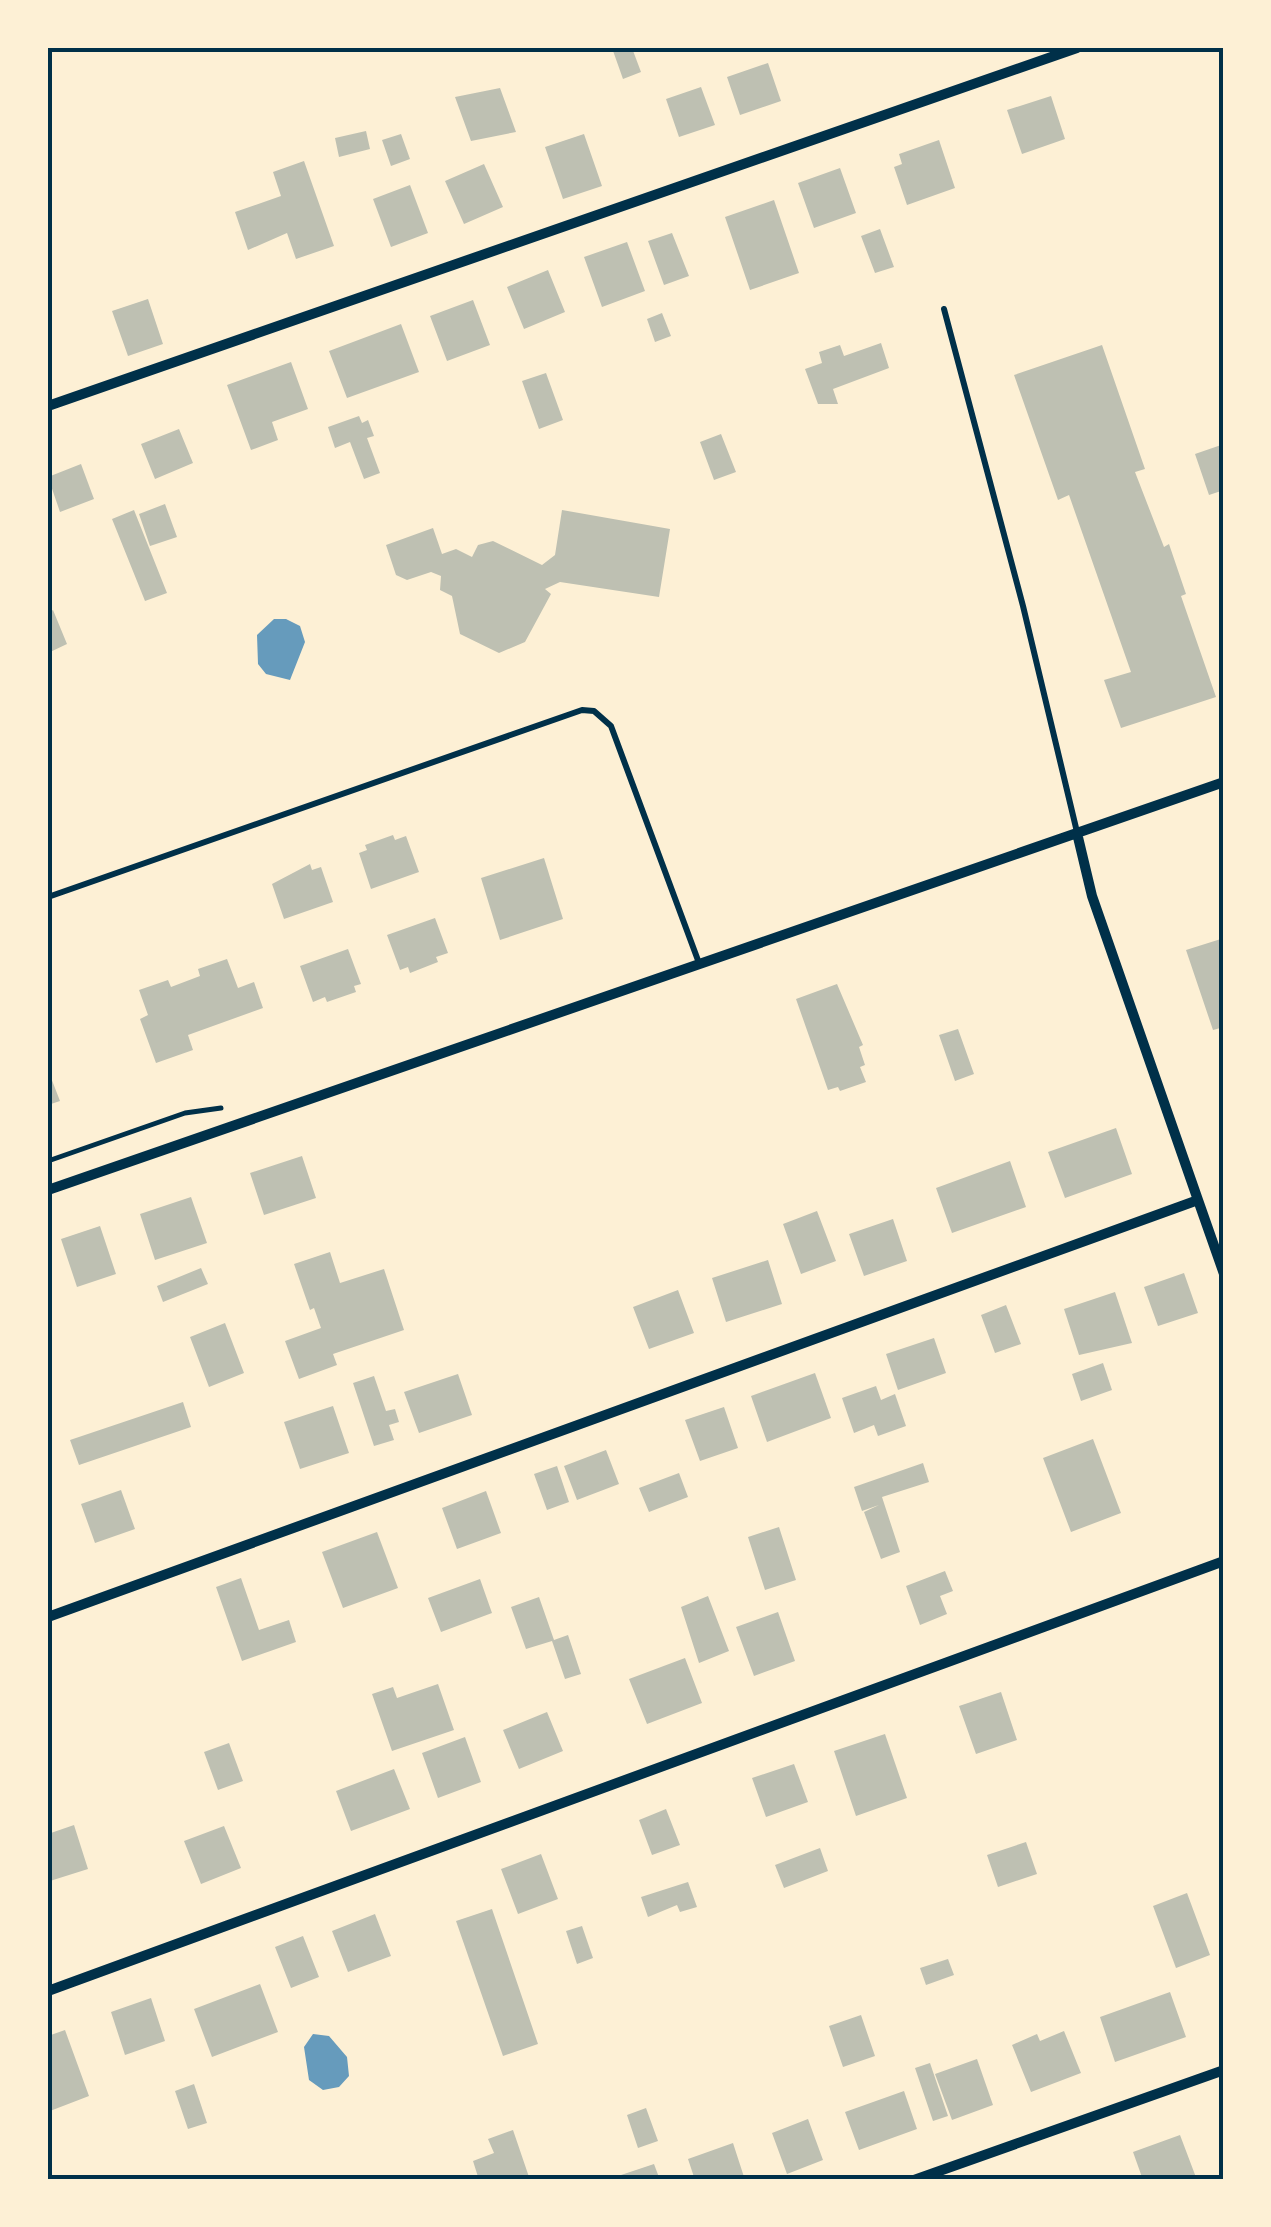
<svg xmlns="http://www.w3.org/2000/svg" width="1271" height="2227" viewBox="0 0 1271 2227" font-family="'Playfair Display',serif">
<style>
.water{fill:#669bbc}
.building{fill:#bec0b2}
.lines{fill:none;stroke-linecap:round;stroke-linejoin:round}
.path{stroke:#003049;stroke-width:5}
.service{stroke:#003049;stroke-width:6}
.minor{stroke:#003049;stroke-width:10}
.neatline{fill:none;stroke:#003049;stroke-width:4}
</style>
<rect width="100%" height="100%" fill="#fdf0d5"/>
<path class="water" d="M274,619h12l14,7 5,16 -15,38 -24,-6 -8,-10 -1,-29z
M313,2034l16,2 18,21 2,19 -10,11 -16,3 -14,-10 -5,-33z"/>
<path class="building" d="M612,48h20l9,24 -18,7z
M768,63l13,38 -41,14 -13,-38z
M701,87l14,38 -36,12 -13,-38z
M500,88l16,44 -45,9 -16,-44z
M1051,96l14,43 -43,15 -15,-44z
M366,131l4,18 -31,8 -4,-19z
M401,134l9,25 -19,7 -9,-26z
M584,134l18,52 -39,13 -18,-52z
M939,140l16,48 -48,17 -13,-38 8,-3 -3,-10z
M304,161l30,85 -38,13 -9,-26 -39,17 -13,-38 46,-16 -8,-24z
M484,164l19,43 -39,17 -19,-43z
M840,168l16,45 -42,15 -16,-45z
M410,185l18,48 -37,14 -18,-48z
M774,200l25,73 -49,17 -25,-73z
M880,229l14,38 -19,6 -14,-37z
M672,233l17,43 -25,9 -16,-44z
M627,242l18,49 -43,16 -18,-50z
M548,270l17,42 -41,17 -17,-42z
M148,299l15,45 -35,12 -16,-45z
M473,300l17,45 -43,16 -17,-45z
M662,313l9,23 -16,6 -8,-23z
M401,324l18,48 -72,26 -18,-47z
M881,343l8,25 -56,21 5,15h-20l-13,-35 17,-6 -3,-11 21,-7 4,11z
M1102,345l43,124 -10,3 29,75 5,-3 17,50 -5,2 35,101 -95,31 -17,-48 27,-8 -62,-177 -11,5 -44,-125z
M291,362l17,47 -36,13 6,18 -27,10 -24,-65z
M546,373l17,47 -24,9 -17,-48z
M359,416l3,7 6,-3 6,16 -7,2 13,35 -16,6 -14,-37 -15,6 -7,-21z
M179,429l14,34 -38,16 -14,-35z
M721,434l15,38 -22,8 -14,-38z
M1224,444v46l-15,5 -14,-41z
M81,464l13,35 -34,13 -12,-35z
M165,504l12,33 -27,9 -11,-32z
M134,510l33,83 -22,8 -33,-82z
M562,510l108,19 -11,68 -99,-15 -15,7 6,5 -26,48 -26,11 -39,-19 -8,-38 -12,-6 1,-14 -10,-4 -24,8 -11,-5 -10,-30 47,-17 9,26 14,-5 16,8 6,-12 15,-4 49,24 13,-10z
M53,610l14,34 -19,9v-40z
M393,835l2,5 11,-4 13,36 -48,17 -12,-36 8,-3 -2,-5z
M544,858l19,61 -63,21 -19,-62z
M310,864l2,6 9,-3 12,35 -49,17 -12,-35z
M435,918l13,35 -12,4 2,5 -28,11 -2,-6 -8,3 -13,-35z
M1224,938v89l-11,3 -27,-80z
M348,949l13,35 -7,2 2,6 -29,10 -2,-5 -12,5 -13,-36z
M227,959l11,29 16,-6 9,26 -75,27 5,15 -37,13 -16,-44 8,-4 -9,-25 29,-10 3,7 29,-11 -2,-7z
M837,984l26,61 -4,2 6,18 -5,2 6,15 -26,9 -2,-4 -10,3 -32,-91z
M958,1029l16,45 -19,7 -16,-46z
M48,1070l12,31 -12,4z
M1116,1128l16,46 -67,24 -17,-46z
M302,1156l14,42 -52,17 -14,-42z
M1010,1161l16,46 -74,26 -16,-45z
M191,1197l16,46 -52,17 -15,-46z
M817,1211l19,50 -35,13 -18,-50z
M893,1219l14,42 -43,15 -15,-42z
M100,1226l16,48 -39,13 -16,-48z
M330,1252l10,31 44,-14 20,61 -71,24 4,11 -38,14 -14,-38 36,-13 -7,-20 -4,2 -16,-46z
M768,1260l14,44 -56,18 -14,-44z
M201,1268l7,16 -45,18 -6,-16z
M1184,1273l14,40 -40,13 -14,-39z
M678,1290l16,43 -45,16 -16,-42z
M1115,1292l17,51 -53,12 -15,-46z
M1006,1305l15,39 -26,9 -14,-38z
M225,1323l19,50 -35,14 -19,-50z
M934,1338l12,35 -48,17 -12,-36z
M1103,1363l9,27 -31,11 -9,-27z
M815,1373l16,45 -64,24 -16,-46z
M458,1374l14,41 -53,18 -15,-41z
M374,1376l12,35 9,-2 4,13 -10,3 5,15 -20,6 -21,-63z
M876,1386l5,14 14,-6 11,32 -28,10 -4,-11 -20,8 -12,-35z
M183,1402l8,25 -112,38 -9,-25z
M333,1406l16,47 -49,16 -16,-47z
M724,1407l14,41 -38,13 -15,-41z
M1093,1439l28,74 -50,19 -28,-74z
M606,1450l13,34 -42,16 -13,-34z
M923,1463l6,19 -47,15 18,55 -19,7 -17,-47 15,-7 -17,6 -8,-24z
M557,1466l12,36 -22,8 -13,-36z
M679,1473l9,24 -39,15 -10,-24z
M121,1490l14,39 -40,14 -14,-39z
M486,1491l15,42 -44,16 -15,-41z
M779,1527l17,53 -31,10 -17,-53z
M377,1532l21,56 -55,20 -21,-56z
M945,1571l8,20 -13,5 7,18 -27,11 -14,-39z
M241,1578l18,52 30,-10 7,22 -54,19 -26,-74z
M480,1579l12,34 -51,19 -13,-34z
M708,1596l21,55 -30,12 -18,-56z
M539,1597l15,43 14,-5 13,39 -16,5 -13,-38 -26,8 -15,-42z
M778,1612l17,49 -41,15 -18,-49z
M685,1658l17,45 -55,21 -18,-45z
M438,1684l16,46 -62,21 -20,-57 21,-7 4,11z
M1001,1692l16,48 -41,14 -17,-48z
M547,1712l16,39 -44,18 -16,-39z
M885,1734l22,64 -51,18 -22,-65z
M465,1737l16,45 -43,16 -16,-45z
M229,1743l14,38 -25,9 -14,-38z
M794,1764l14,38 -42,15 -14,-39z
M394,1769l16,40 -59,22 -15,-40z
M666,1809l14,36 -28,10 -13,-35z
M74,1825l14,44 -38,12 -2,-47z
M224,1826l17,42 -40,16 -17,-43z
M1026,1842l11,32 -39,13 -11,-32z
M820,1848l8,23 -44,17 -9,-23z
M541,1854l17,45 -40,15 -17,-45z
M688,1882l9,25 -17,5 -3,-7 -29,12 -7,-20z
M1187,1893l23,62 -34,13 -23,-62z
M492,1909l46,135 -35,12 -47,-135z
M375,1914l16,42 -43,16 -16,-41z
M582,1926l11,32 -16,6 -11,-33z
M303,1936l16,41 -28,11 -16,-41z
M948,1959l6,16 -28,10 -6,-17z
M260,1984l18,48 -66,25 -18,-48z
M1170,1992l16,45 -71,25 -15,-45z
M151,1998l14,43 -40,14 -14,-43z
M861,2015l14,41 -32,11 -14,-41z
M65,2030l24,66 -39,15 -2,-75z
M1064,2031l17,42 -50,19 -19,-47 25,-11 3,7z
M977,2059l16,46 -41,15 -17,-46z
M930,2063l18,53 -15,5 -18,-53z
M194,2084l13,39 -19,6 -13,-38z
M904,2091l13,38 -58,21 -14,-38z
M646,2108l12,33 -20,7 -11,-33z
M808,2119l15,41 -36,14 -15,-41z
M513,2130l16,47 -50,3 -6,-19 21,-8 -6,-14z
M1180,2135l17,45h-54l-10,-28z
M733,2143l12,37h-50l-7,-21z
M654,2164l6,16h-50l-1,-1z"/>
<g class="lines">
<path class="path" d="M48,1161l137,-48 36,-5"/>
<path class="service" d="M944,309l79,297 54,226
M48,897l534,-187 12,1 17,15 88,237"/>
<path class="minor" d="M48,406l1029,-358
M1077,833l15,63 106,304
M48,1190l1176,-408
M48,1617l1150,-417 26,74
M48,1991l1176,-430
M914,2180l310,-110"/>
</g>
<rect width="1271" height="2227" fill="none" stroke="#fdf0d5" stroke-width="100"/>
<rect x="50" y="50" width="1171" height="2127" class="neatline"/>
</svg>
